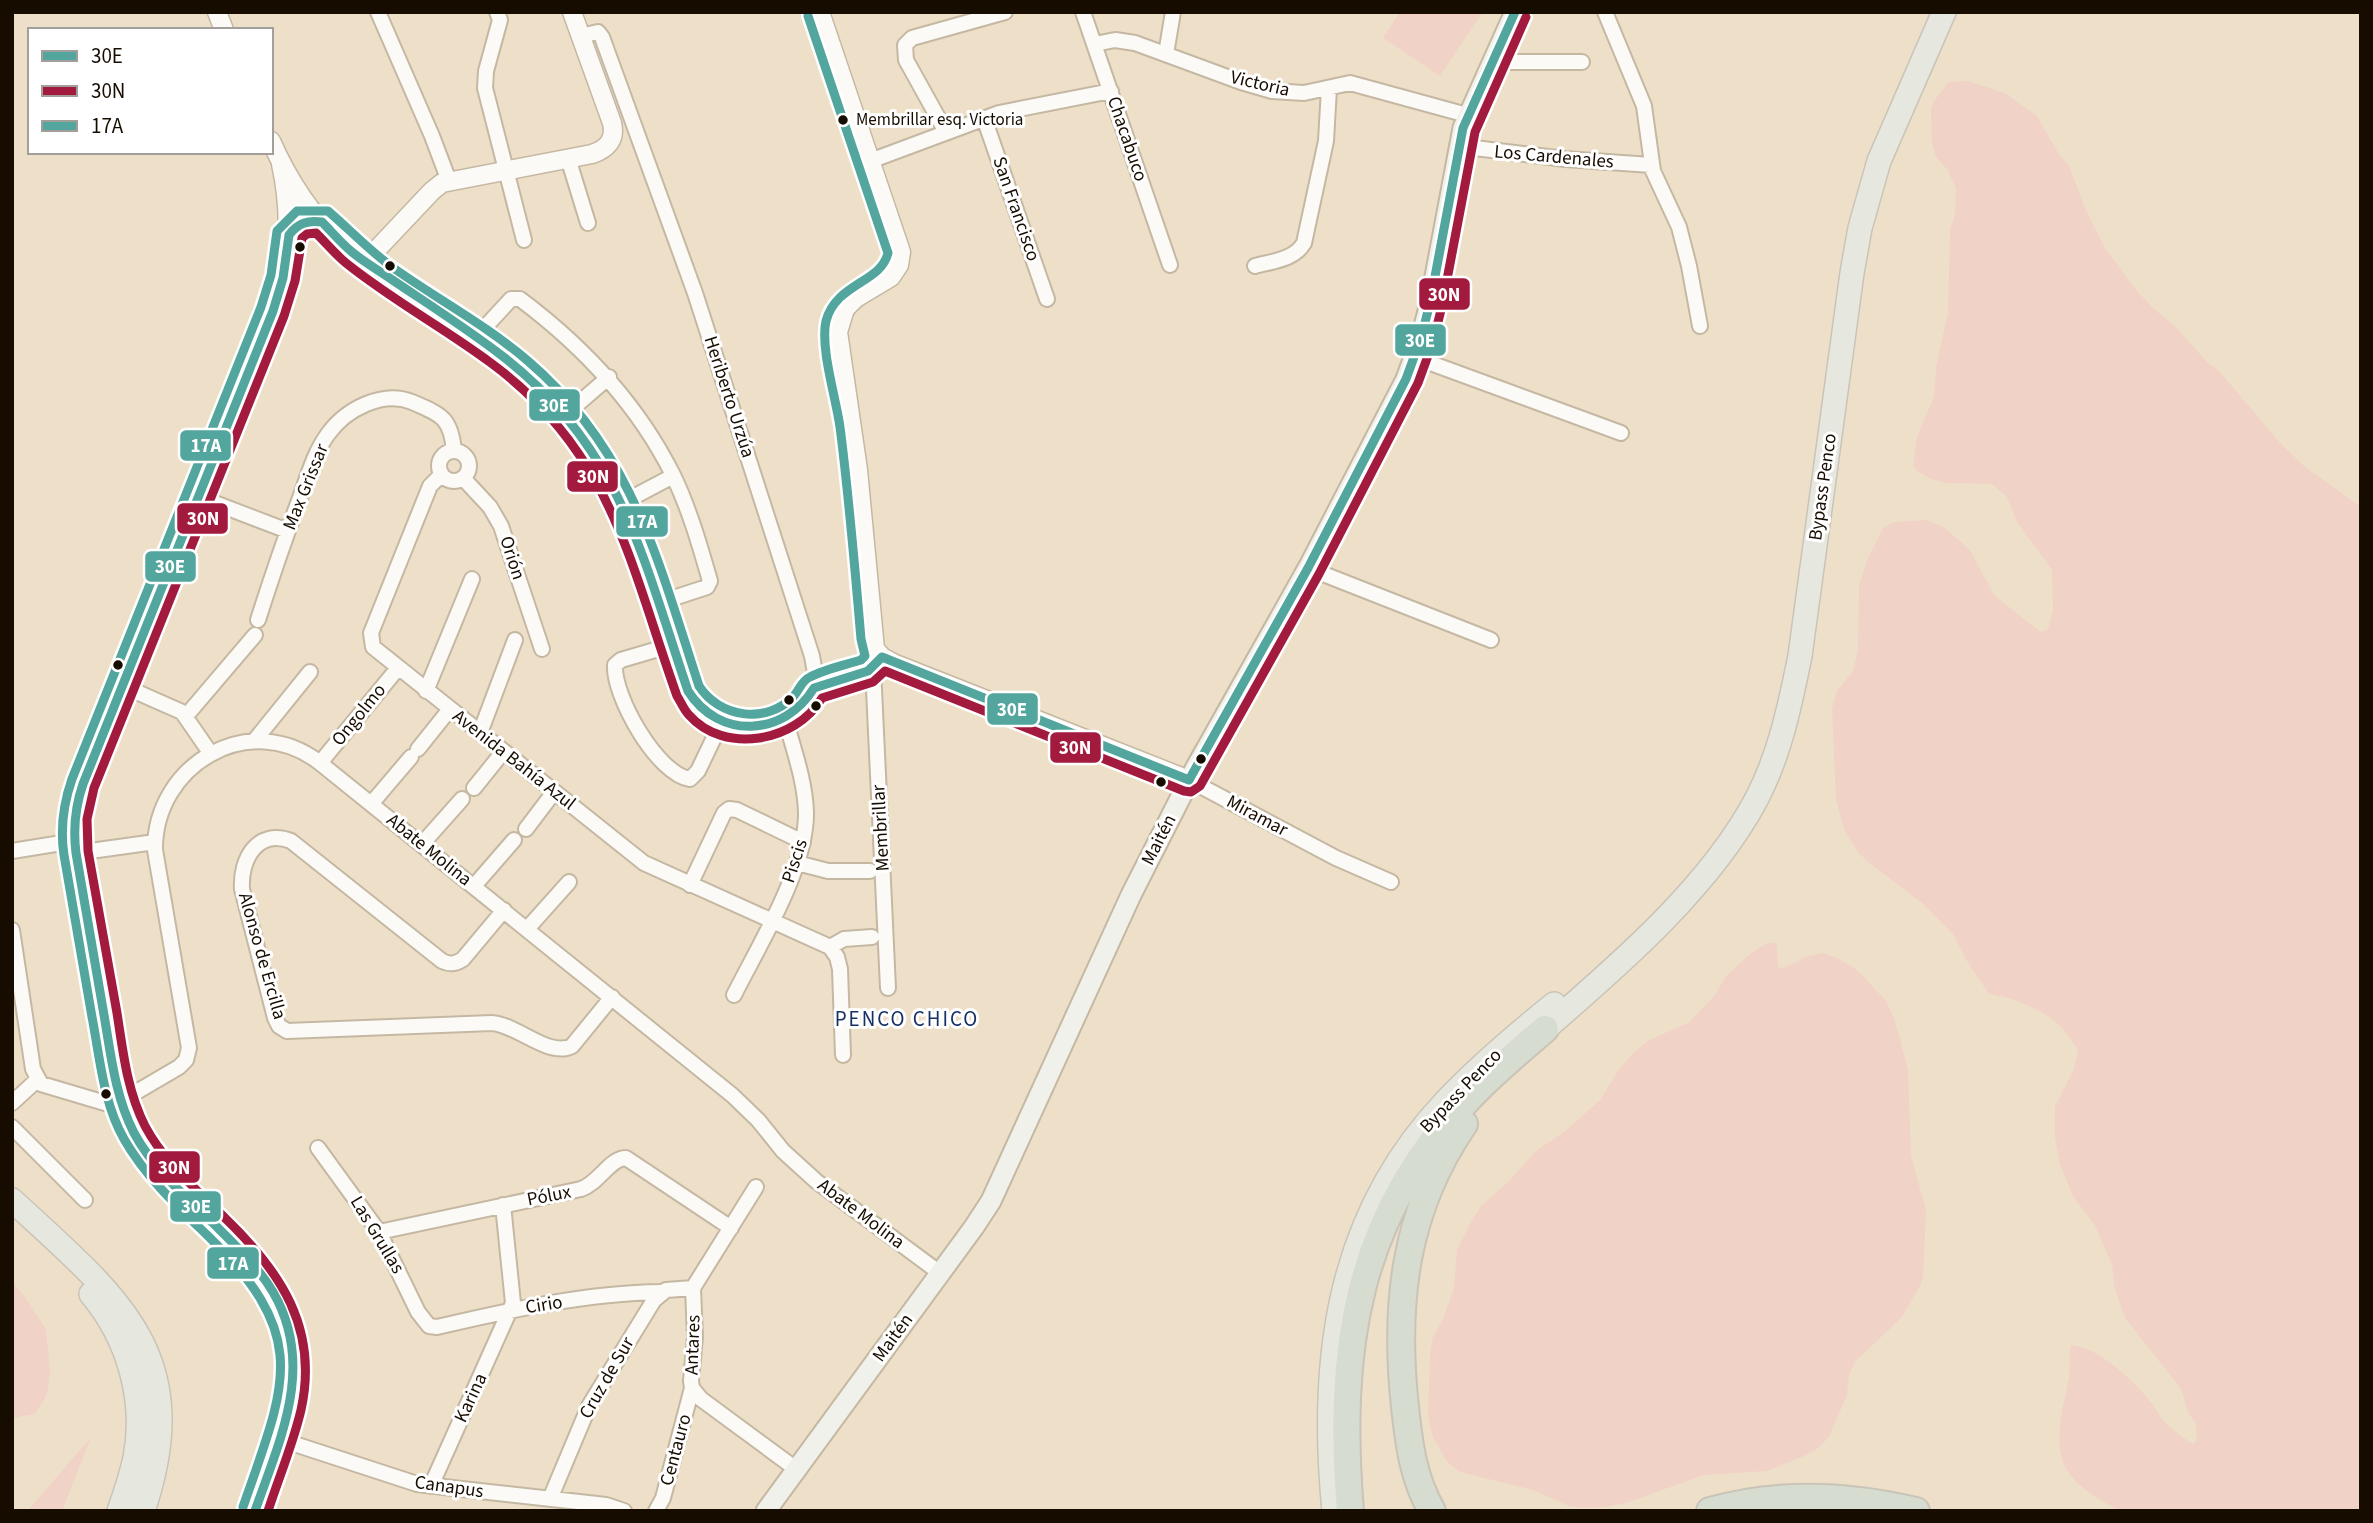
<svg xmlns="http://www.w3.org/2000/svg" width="2373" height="1523" viewBox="0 0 2373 1523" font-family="'Source Sans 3',sans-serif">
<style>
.green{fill:#f1d2c6}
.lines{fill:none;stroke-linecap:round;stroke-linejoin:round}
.minor-casing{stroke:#c5b8a3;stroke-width:18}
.tertiary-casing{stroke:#c5b8a3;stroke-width:21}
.secondary-casing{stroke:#c5b8a3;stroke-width:23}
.primary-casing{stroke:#cac3b8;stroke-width:26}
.motorway-casing{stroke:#cac3b8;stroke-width:30}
.minor{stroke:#fcfaf7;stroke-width:14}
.tertiary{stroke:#fcfaf7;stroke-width:18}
.secondary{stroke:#f1f1eb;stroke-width:19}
.primary{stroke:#e6e8e0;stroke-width:23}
.motorway{stroke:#d6dcd0;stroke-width:26}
.bus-1-casing{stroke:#fff;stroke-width:14}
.bus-2-casing{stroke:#fff;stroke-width:14}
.bus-3-casing{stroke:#fff;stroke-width:14}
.bus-1{stroke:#52a69d;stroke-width:9}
.bus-2{stroke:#a31a3f;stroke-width:9}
.bus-3{stroke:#52a69d;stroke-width:9}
.bus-dot{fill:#170c00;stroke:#fff;stroke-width:2.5}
.labels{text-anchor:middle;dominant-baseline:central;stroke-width:6;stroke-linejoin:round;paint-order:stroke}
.bus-label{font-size:17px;fill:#170c00;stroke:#fff;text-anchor:start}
.street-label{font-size:19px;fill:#170c00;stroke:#fff}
.neighbourhood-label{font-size:21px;letter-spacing:2px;fill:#153065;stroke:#fff}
.line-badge{stroke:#fff;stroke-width:2.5}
.badge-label{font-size:19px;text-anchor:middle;font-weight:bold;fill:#fff}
</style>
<rect width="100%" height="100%" fill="#eee0c8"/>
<path class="green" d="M1400,12h83l-43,64 -57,-38z
M1968,81l37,12 32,23 23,40 8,8 18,46 19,38 32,43 17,18 21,17 31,35 13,10 62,73 23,22 57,41v1004h-240c-69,-34 -69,-57 -53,-128 3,-13 0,-26 3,-38 29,2 66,39 83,61 4,6 7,13 13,18 8,8 17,14 26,20l4,-5 -1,-15 -8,-12 -7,-23 -56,-71 -11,-32 -2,-22 -11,-24 -6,-14 -22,-30 -13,-31 -5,-27v-32l18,-35 5,-20c-5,-8 -10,-17 -17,-24 -17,-17 -49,-30 -72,-33l-21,-31 -15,-29 -31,-31 -54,-41 -11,-11 -12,-19 -9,-32 -4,-91 4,-17 17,-21 5,-21 1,-64 8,-26 16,-32 11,-6 33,-2 18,8 25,22 24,45 43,34 5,3 6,-3 5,-20 -1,-39 -35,-48 -10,-25 -15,-13 -46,-1 -15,-4 -14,-8 -4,-6 4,-29 17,-39 2,-29 12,-56 2,-82 5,-17 1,-25 -9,-19 -11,-12 -4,-13 -1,-34 2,-8 16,-20z
M1767,943h8l2,3 1,20 4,3 26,-13 15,-3 14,5 16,9 12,11 21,23 9,20 13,48 3,87 15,54 -3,68 -3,8 -18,31 -47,45 -6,13 -2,20 -18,42 -12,12 -13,7 -37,15 -63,4 -78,28 -21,4 -24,1 -12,-2 -36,-16 -73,-18 -12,-9 -15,-25 -5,-22 2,-62 3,-17 10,-18 11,-31 3,-39 15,-29 9,-14 28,-25 27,-30 28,-19 36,-32 19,-31 15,-17 15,-12 39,-17 27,-28 11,-19 24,-22z
M12,1282l11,12 23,35 4,42 -3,24 -12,19 -23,4z
M91,1437l-29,74h-35l3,-3z"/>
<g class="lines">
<g class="minor-casing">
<path id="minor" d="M378,12l54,124 17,45
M497,12l3,8 -14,51 -1,17 39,152
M1083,12l87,253
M1605,12l39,94 9,65 26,56 10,39 11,60
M580,36l18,-4 4,5 93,256 117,363 3,17 -1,15
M1095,44l20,-4 20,3 106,39 31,9 32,2 46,-10 117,32
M1166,54l7,-42
M1492,62h90
M984,118l63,181
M946,132l-40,-72 -1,-15 7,-7 93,-26
M1458,146l107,13 86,6
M568,158l20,65
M870,161l129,-48 112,-22
M1255,266c18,-5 39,-6 49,-23l22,-102 3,-53
M476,337l35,-38h9c64,48 117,104 153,176 16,33 27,71 37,106l-3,6 -49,16
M1414,357l207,76
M565,415l44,-38
M439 466a15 15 0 1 1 30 0a15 15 0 1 1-30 0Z
M441,475l-11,11 -59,147 2,14 271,216 186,84 7,10 3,12 3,86
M463,478l27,29 11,19 41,123
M199,497l89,34
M622,503l51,-27
M1308,568l183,72
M258,620c13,-41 27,-82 42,-122 8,-22 14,-45 28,-64 18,-25 55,-44 84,-32 30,13 39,16 42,49
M672,645l-51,15 -6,5c-2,31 42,109 75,114l8,-8 23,-48
M873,668l15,320
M123,686l59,26 29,42
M426,691l46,-112
M186,716l69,-81
M480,733l35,-93
M255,740l55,-68
M418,749l32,-40
M320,763l78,-95
M1189,780l147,78 55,24
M474,788l29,-36
M371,804l40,-47
M526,829l28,-37
M422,844l40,-45
M12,851l62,-10
M76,853l79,-11
M797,863l31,8h42
M690,885l34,-72 5,-4 8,1 66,32
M474,886l40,-46
M504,910l-41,49c-7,5 -13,6 -21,2l-151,-120c-34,-13 -51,19 -49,48l33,129 4,8 8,5 205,-8c26,2 57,35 80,23l40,-49
M527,929l42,-47
M12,930l21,139 8,15 64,19 11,1 63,-37 7,-7 3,-12 -34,-198c-1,-85 95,-142 165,-87l412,332 26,25 25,31 33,30 124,92
M830,947l14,-8 28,-2
M734,995c25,-50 73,-127 72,-183 -1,-32 -13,-64 -21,-94
M12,1103l25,-23
M12,1127l73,73
M318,1148l61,84 39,80 11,14 8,1c73,-17 149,-34 224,-35
M756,1187l-63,101 2,49 -4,44 1,7 9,11 95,70
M379,1232l202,-43c18,-6 29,-31 45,-31l105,70
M279,1439l138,45 189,21 18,6
M431,1486l82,-183 -10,-98
M550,1499l39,-93 65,-106 12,-10 27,-2
M656,1511l7,-13 29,-110"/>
</g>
<g class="tertiary-casing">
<path id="tertiary" d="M217,12l7,18
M820,12l81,240 -2,13 -8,12 -35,21 -11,11 -7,23 20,138 17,179 7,8 11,6 296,117
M271,141c17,39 41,75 72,104 19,16 40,29 61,43 48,33 99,64 140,105 83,82 107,192 144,298 19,49 108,46 126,-3l54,-17 14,-14
M365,262l67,-71 10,-8 150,-29c15,-5 24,-14 20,-31l-40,-111
M255,1511c14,-43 37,-93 39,-138 5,-126 -146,-163 -176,-281l-42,-239c-4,-25 -2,-46 7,-69l196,-490c11,-44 12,-85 2,-130"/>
</g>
<g class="secondary-casing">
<path id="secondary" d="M766,1511l208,-284 17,-26 140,-306 64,-126 113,-201 98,-189 15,-41 9,-35 33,-175 52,-116"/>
</g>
<g class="primary-casing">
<path id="primary" d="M1545,1029c74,-64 166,-143 212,-231 23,-44 33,-93 43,-142l52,-383 8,-45 19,-67 65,-149
M12,1200c106,98 184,154 131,311
M91,1294c38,45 55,107 44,164 -4,18 -10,36 -16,53
M1334,1511c-15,-152 3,-296 113,-411 33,-35 70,-66 107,-96"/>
</g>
<g class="motorway-casing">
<path id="motorway" d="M1350,1511c-13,-160 5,-294 120,-414 23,-24 49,-46 75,-68
M1432,1511c-19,-33 -23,-67 -27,-104 -11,-102 -1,-196 59,-283
M1710,1511c67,-19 139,-16 206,0"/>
</g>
<use href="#minor" class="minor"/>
<use href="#tertiary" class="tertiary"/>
<use href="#secondary" class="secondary"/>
<use href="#primary" class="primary"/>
<use href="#motorway" class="motorway"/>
<g class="bus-1-casing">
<path id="bus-1" d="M255,1511c25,-72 61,-145 18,-219 -14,-24 -36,-45 -55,-64 -30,-29 -64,-58 -84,-95 -19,-37 -23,-78 -30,-118 -9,-54 -19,-108 -28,-162 -3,-24 -1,-46 7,-69l190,-473 10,-33 6,-43c9,-12 19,-15 33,-13 10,10 19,21 30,30 12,10 26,18 39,27 37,25 75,49 110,76 120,92 141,201 187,336 31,49 96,46 126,-3l54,-17 14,-14 307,123 119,-212 98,-189 15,-41 9,-35 33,-175 52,-116"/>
</g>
<g class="bus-2-casing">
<path id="bus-2" d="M268,1511c11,-34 25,-67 33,-101 18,-81 -20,-138 -76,-192 -28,-28 -61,-56 -80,-92 -18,-35 -22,-75 -28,-113 -10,-54 -19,-108 -29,-162l-1,-32 7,-31 190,-472 11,-35 7,-43 5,-4 9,-1c10,10 20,22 30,30 46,37 98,65 145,100 122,90 139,202 186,333 4,6 7,14 12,19 35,40 107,27 133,-17l51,-16 12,-11 299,120 7,1 9,-6 119,-212 99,-191 15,-41 9,-36 33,-174 51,-115"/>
</g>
<g class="bus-3-casing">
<path id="bus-3" d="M243,1507c43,-124 69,-170 -36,-272 -30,-29 -62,-59 -83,-96 -21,-37 -24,-81 -32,-122 -9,-54 -19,-108 -28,-162 -4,-26 -1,-50 8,-76l189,-472 10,-32 6,-44 20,-20h31c22,19 41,39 64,56 45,32 94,58 136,94 105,90 130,200 171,325 20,31 66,39 94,11 6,-6 8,-16 17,-20 15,-8 35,-12 51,-17l4,-4 -4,-17c-6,-71 -12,-142 -21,-212 -4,-29 -20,-79 -14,-106 10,-38 55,-38 62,-68l-80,-237"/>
</g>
<use href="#bus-1" class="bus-1"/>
<use href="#bus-2" class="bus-2"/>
<use href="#bus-3" class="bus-3"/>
</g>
<g class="bus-dot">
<circle cx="843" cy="120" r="6"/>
<circle cx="300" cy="247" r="6"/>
<circle cx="390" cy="266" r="6"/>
<circle cx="118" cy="665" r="6"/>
<circle cx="789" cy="700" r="6"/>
<circle cx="816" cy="706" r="6"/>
<circle cx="1201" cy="759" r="6"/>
<circle cx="1161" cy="782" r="6"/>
<circle cx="106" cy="1094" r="6"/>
</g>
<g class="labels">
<g class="bus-label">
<text x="856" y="120">Membrillar esq. Victoria</text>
</g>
<g class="street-label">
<text transform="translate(1260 84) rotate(13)">Victoria</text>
<text transform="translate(1127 139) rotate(71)">Chacabuco</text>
<text transform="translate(1554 157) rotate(5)">Los Cardenales</text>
<text transform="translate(1016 209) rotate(71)">San Francisco</text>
<text transform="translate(729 397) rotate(72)">Heriberto Urzúa</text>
<text transform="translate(306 487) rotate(-68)">Max Grissar</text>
<text transform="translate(1823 487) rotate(-82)">Bypass Penco</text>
<text transform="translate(512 558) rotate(72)">Orión</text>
<text transform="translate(359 715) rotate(-51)">Ongolmo</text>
<text transform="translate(514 760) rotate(38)">Avenida Bahía Azul</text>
<text transform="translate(1257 816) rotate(28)">Miramar</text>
<text transform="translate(881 828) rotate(-93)">Membrillar</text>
<text transform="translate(1159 840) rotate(-63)">Maitén</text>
<text transform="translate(429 850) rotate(39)">Abate Molina</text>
<text transform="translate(795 861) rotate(-72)">Piscis</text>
<text transform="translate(262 956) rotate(74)">Alonso de Ercilla</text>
<text transform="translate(1461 1091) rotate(-46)">Bypass Penco</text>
<text transform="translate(549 1196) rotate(-11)">Pólux</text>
<text transform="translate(861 1214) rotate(37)">Abate Molina</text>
<text transform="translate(377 1235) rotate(59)">Las Grullas</text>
<text transform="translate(544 1305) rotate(-9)">Cirio</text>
<text transform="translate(893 1338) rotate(-54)">Maitén</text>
<text transform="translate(693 1345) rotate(-88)">Antares</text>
<text transform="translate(607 1378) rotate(-60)">Cruz de Sur</text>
<text transform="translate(471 1398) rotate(-65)">Karina</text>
<text transform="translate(676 1450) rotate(-75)">Centauro</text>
<text transform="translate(449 1487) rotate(8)">Canapus</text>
</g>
<g class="neighbourhood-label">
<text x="907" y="1019">PENCO CHICO</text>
</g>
</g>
<g class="line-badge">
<rect x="1418" y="277" width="53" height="34" rx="7" fill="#a31a3f"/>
<rect x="1394" y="323" width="53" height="34" rx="7" fill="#52a69d"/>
<rect x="528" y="388" width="53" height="34" rx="7" fill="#52a69d"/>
<rect x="179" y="429" width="53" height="33" rx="7" fill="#52a69d"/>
<rect x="566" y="460" width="53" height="33" rx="7" fill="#a31a3f"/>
<rect x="176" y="502" width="53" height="33" rx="7" fill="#a31a3f"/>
<rect x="615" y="505" width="54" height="33" rx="7" fill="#52a69d"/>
<rect x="144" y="550" width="53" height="33" rx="7" fill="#52a69d"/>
<rect x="986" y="692" width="53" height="34" rx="7" fill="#52a69d"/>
<rect x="1049" y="731" width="53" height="33" rx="7" fill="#a31a3f"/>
<rect x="148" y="1150" width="53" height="34" rx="7" fill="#a31a3f"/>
<rect x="169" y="1190" width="53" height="33" rx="7" fill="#52a69d"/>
<rect x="206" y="1246" width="54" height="34" rx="7" fill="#52a69d"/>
</g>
<g class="badge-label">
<text x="1444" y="301">30N</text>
<text x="1420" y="347">30E</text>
<text x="554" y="412">30E</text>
<text x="206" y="452">17A</text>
<text x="593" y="483">30N</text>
<text x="203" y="525">30N</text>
<text x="642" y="528">17A</text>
<text x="170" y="573">30E</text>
<text x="1012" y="716">30E</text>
<text x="1075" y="754">30N</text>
<text x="174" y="1174">30N</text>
<text x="196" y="1213">30E</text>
<text x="233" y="1270">17A</text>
</g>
<rect width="2373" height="1523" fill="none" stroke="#170c00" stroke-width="28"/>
<rect x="28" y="28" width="245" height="126" fill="#ffffff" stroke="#a29e99" stroke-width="2"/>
<rect x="42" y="51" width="35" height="10" fill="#52a69d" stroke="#a29e99" stroke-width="2"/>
<text x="91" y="63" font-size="21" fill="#170c00">30E</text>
<rect x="42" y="86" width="35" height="10" fill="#a31a3f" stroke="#a29e99" stroke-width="2"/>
<text x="91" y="98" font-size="21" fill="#170c00">30N</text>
<rect x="42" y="121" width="35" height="10" fill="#52a69d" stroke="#a29e99" stroke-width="2"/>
<text x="91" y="133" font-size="21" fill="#170c00">17A</text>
</svg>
